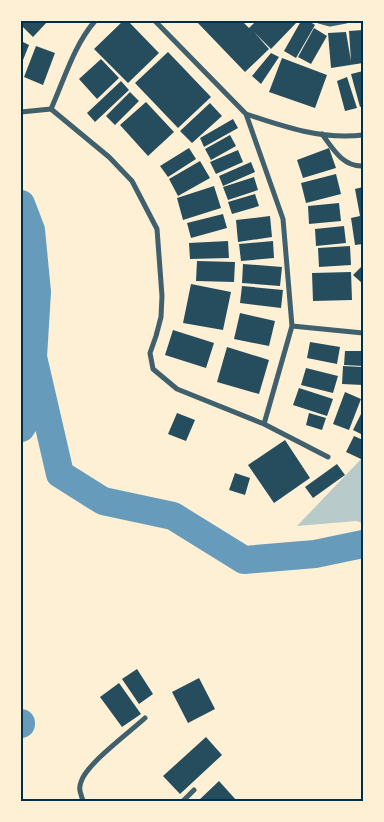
<svg xmlns="http://www.w3.org/2000/svg" width="384" height="822" viewBox="0 0 384 822" font-family="'Sofia Sans Condensed',sans-serif">
<style>
.green{fill:#b9caca}
.lines{fill:none;stroke-linecap:round;stroke-linejoin:round}
.river{stroke:#669bbc;stroke-width:28}
.building{fill:#264d5e}
.minor{stroke:#3f606c;stroke-width:5}
.neatline{fill:none;stroke:#003049;stroke-width:2}
</style>
<rect width="100%" height="100%" fill="#fdf0d5"/>
<path class="green" d="M363,457v66l-7,-2 -59,5z"/>
<g class="lines">
<path class="river" d="M21,204l10,26 6,62 -4,65 27,117 43,27 70,15 71,44 71,-6 48,-10
M21,428l5,-8 4,-39
M21,723v1"/>
</g>
<path class="building" d="M21,21h27l-15,16 -12,-12z
M123,21h5l31,32 -31,30 -34,-34z
M196,21h46l7,7 7,-7h42l-27,28 -17,-17 15,17 -24,23z
M301,21h8l6,4 -19,33 -12,-7z
M314,28l13,8 -16,28 -13,-7z
M363,30v33l-32,5 -3,-35 18,-1 5,29 -2,-30z
M21,41l8,4 -8,20z
M36,46l19,7 -12,32 -19,-8z
M168,52l43,45 -33,31 -43,-45z
M271,53l8,4 -18,27 -9,-8z
M282,58l45,17 -12,33 -46,-16z
M101,59l18,19 -22,21 -18,-20z
M363,71v35l-3,1 -9,-33z
M347,77l10,31 -12,3 -8,-30z
M121,81l8,9 -34,32 -8,-9z
M130,92l9,9 -24,24 -9,-9z
M146,102l28,30 -26,24 -28,-31z
M210,103l12,13 -30,27 -12,-12z
M233,119l5,9 -34,19 -4,-9z
M230,135l6,11 -25,14 -6,-11z
M189,148l7,11 -28,18 -8,-11z
M329,148l7,20 -33,10 -6,-18z
M238,150l5,12 -27,12 -6,-12z
M200,161l10,17 -32,18 -9,-17z
M251,162l4,10 -32,14 -4,-10z
M336,174l5,20 -35,9 -5,-20z
M254,177l4,13 -30,10 -5,-13z
M214,186l7,22 -38,12 -6,-22z
M363,187v57l-8,1 -4,-27 9,-2 -5,-27z
M255,194l4,12 -27,8 -4,-12z
M339,203l2,18 -32,3 -1,-18z
M223,214l4,14 -36,10 -4,-15z
M270,216l2,21 -34,5 -2,-22z
M344,226l2,17 -30,3 -1,-17z
M228,241l1,17 -39,1 -1,-16z
M273,241l1,17 -33,3 -2,-17z
M350,246l1,19 -32,2 -1,-19z
M197,261l38,1 -1,20 -38,-1z
M243,264l39,3 -2,19 -38,-3z
M363,265v19l-10,-9z
M351,272l1,28 -39,1 -1,-28z
M191,284l40,8 -8,38 -40,-7z
M242,286l41,4 -2,18 -41,-5z
M240,313l35,8 -6,25 -35,-7z
M173,330l41,13 -8,25 -41,-13z
M310,342l30,5 -3,17 -30,-6z
M227,347l42,13 -10,34 -42,-12z
M345,351h18v15l-19,-1z
M343,366l20,1v18l-21,-1z
M306,368l32,8 -5,17 -32,-8z
M299,388l34,11 -6,17 -34,-11z
M345,392l16,7 -12,31 -16,-6z
M363,410v25l-10,-5z
M177,413l18,7 -9,21 -18,-7z
M309,413l17,5 -4,12 -16,-5z
M354,436l9,4v15l-2,4 -15,-7z
M285,440l25,38 -36,25 -26,-38z
M337,464l8,11 -32,23 -8,-11z
M235,473l15,5 -5,17 -16,-5z
M137,669l16,25 -14,10 -17,-25z
M199,678l16,31 -27,14 -16,-31z
M119,683l22,31 -19,13 -22,-30z
M206,737l16,18 -42,39 -17,-18z
M219,781l18,20h-39z"/>
<g class="lines">
<path class="minor" d="M155,21l91,93 37,105 9,107 -28,98
M319,21l11,3 16,-3
M51,109c13,-29 23,-64 44,-88
M21,112l30,-3 58,48 23,24 25,48 5,67 -1,21 -5,19 -6,17 3,16 24,20 87,35 64,33
M246,114c38,13 77,26 117,21
M322,134c11,15 21,33 41,32
M292,326l71,7
M83,801c-2,-7 -5,-12 -2,-19 5,-18 49,-50 64,-64
M183,801l11,-11"/>
</g>
<rect width="384" height="822" fill="none" stroke="#fdf0d5" stroke-width="45"/>
<rect x="22" y="22" width="340" height="778" class="neatline"/>
</svg>
